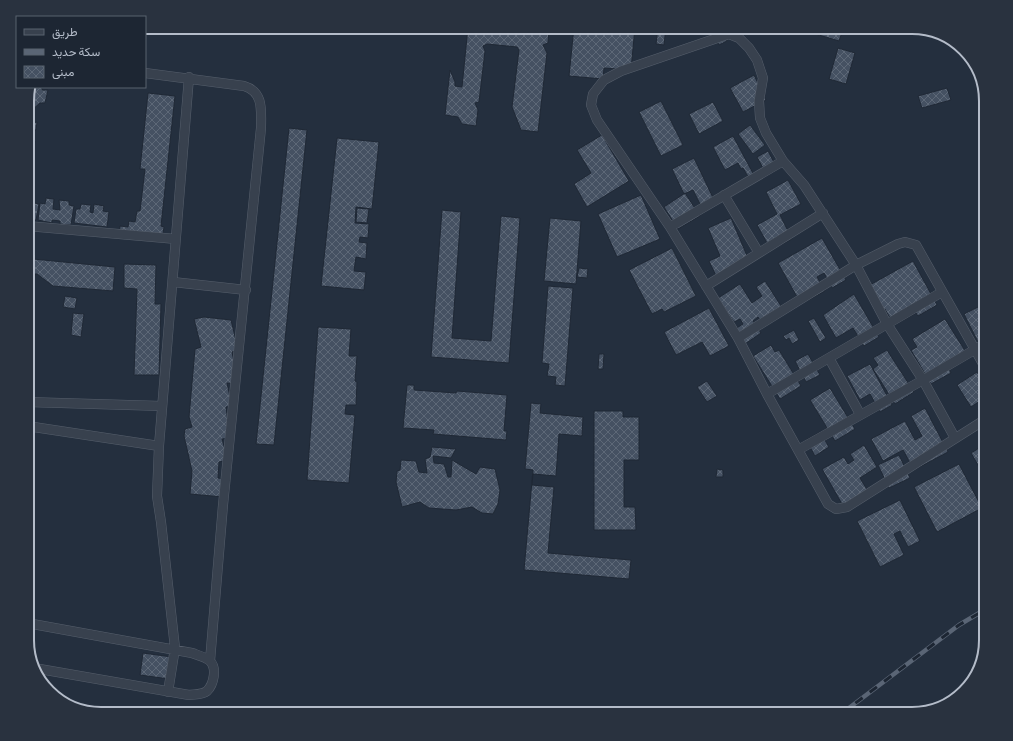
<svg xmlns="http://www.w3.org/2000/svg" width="1013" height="741" viewBox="0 0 1013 741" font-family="'Sofia Sans Condensed',Vazirmatn,sans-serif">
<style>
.building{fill:url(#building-cross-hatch);stroke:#1f2835}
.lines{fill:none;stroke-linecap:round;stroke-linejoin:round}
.minor-casing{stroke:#565f6c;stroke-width:10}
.minor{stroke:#38414e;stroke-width:9}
.rail-casing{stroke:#5a6575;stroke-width:4.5}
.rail{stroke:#1d2633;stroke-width:3;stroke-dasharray:9;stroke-linecap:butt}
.rim{fill:none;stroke:#b4bcc9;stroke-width:2}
</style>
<defs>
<pattern id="building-cross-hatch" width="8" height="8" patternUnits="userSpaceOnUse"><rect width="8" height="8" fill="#455162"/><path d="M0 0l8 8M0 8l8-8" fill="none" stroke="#5d6877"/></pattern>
</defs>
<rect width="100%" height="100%" fill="#242f3e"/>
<path class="building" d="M468,27h43l38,4 -1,12 -5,2 4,8 -9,79 -17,-2 -9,-23 7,-57 -2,-3 -30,-3 -4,2 2,5 -6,51 -4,1 3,7 -2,16 -14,-2 -4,-7 -13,-2 5,-45 5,12v4l7,1z
M574,27h61l-4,43 -27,-2 -1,11 -34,-3z
M653,27h13l-2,18 -8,-1 2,-17z
M717,27h3l7,14 -8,4 -8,-15z
M803,27h41l-5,14 -37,-11z
M838,48l17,5 -9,31 -17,-5z
M754,75l12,25 -23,12 -13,-24z
M34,87h8v3h6l-3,13h-5l-9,8 -1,5h-3v-20l2,-6h3z
M947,88l4,12 -29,8 -4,-12z
M148,93l27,3 -14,130 3,1 -2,13 -43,-5 1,-9 8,1 1,-6 6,1 2,-11h3l5,-42h-5z
M661,101l22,44 -22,11 -22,-44z
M713,102l10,19 -24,13 -10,-20z
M27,118h4v5l6,-1 -1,8h-3l-1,8 3,3 -1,9 -5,-2 -1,5z
M750,125l15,20 -12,9 -15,-20z
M289,128l18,2 -33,315 -18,-1z
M602,135l27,46 -42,26 -13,-23 17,-11 -14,-23z
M733,136l22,41 -5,3 -7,-12 -2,1 -3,-6 -13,7 -12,-23z
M337,138l42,4 -7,67 -16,-2 -1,16 14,1 -1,14 -8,-1 -1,5 8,1 -1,16 -10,-2 -2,14 12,1 -2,18 -43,-4z
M768,151l8,15 -11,6 -8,-15z
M27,154h2v4l5,-1v10l-7,-1z
M694,158l22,46 -13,6 -10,-20 -9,4 -12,-25z
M27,173h6l-1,10 -5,-2z
M788,180l13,24 -21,11 12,24 -21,11 -14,-25 20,-11 -11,-22z
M29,193l5,5 -4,4 9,2 -3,16 -9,-1v-24z
M685,193l15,23 -22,13 -14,-22z
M641,195l19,44 -43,18 -19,-43z
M46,198l8,1 -1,10 7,1 -1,-10 10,1v4l5,1 -3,19 -11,-1v-3l-8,-1v3l-14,-3 2,-17 5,1z
M81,204l10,1 -1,7 3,1 1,-9 10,2 -1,5 6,1 -2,15 -33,-4 2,-14h4z
M357,208l12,1 -2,14 -11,-1z
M442,210l19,2 -9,126 39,3 10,-125 19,2 -11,145 -78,-6z
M550,218l31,3 -5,63 -32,-3z
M731,218l17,40 -30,22 -9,-19 11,-5 -12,-28z
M822,238l24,42 -14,8 -8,-15 -7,4 8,14 -24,13 -23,-41z
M672,248l24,48 -32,16 -2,-3 -10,5 -23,-44z
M27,256l6,3 82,8 -2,24 -60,-5 -16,-12h-2l-1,7 -7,-1z
M913,261l24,44 -19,11 -2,-3 -22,12 -9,-16 -4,1 -13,-24z
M124,264l32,1 -1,39h6l-2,71h-25l3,-86 -13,-1z
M579,268l9,1 -1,9 -10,-1z
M765,281l18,28 -21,14 -4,-6 -5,4 8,12 -16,11 -10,-15 8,-5 -3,-5 -6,3 -16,-24 22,-14 12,19 10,-7 -6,-9z
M548,286l25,2 -8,98 -10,-1 1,-8 -9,-1 2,-12 -7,-1z
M27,293l5,1 -3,25h-2z
M986,293v12l-5,-10z
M854,294l25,43 -15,9 -11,-18 -17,10 -13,-23z
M65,296l12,2 -2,11 -12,-2z
M978,307l4,7 4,-2v36l-4,2 -18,-36z
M709,308l20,38 -19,10 -8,-14 -26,13 -12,-23z
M73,313l11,1 -3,23 -10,-2z
M204,317l27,3 7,29 -6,3 4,20 -1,12 -8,-1 5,23 -6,1 3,22 -1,9 -6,1 6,21 -9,2 -1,16 6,1 -1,18 -33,-3 2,-23 -8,-35 1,-7 7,-2 -3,-10 6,-68 6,-2 -7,-28z
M814,318l12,20 -6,4 -12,-21z
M945,319l24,38 -20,12 2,4 -20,11 -20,-34 6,-3 -5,-8z
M318,327l33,2 -2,27h8l-2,25 2,1 -1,23h-10l-1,9 10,1 -6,68 -42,-3z
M794,330l5,10 -7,4 -3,-6 -3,2 -3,-4z
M771,345l4,7 4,-2 22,36 -21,13 -27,-43z
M887,350l27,42 -19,12 -22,-35 5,-4 -5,-7z
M599,354h5l-1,15h-5z
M808,354l12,21 -14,7 -11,-21z
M870,364l22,41 -12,7 -10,-18 -10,6 -13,-24z
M977,372l9,14v11l-15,10 -14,-22z
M27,374l4,1 -1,14 -3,-1z
M707,381l10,15 -10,6 -10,-15z
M407,385h7v5l42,3 1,-2 50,4 -3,36h3l-1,9 -73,-6 1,-4 -31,-2z
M830,388l25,41 -20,12 -25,-41z
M531,403l10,1 -1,9 43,4 -1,19 -23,-2 -3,42 -23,-2 -1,11 22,2 -6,66 83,7 -2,19 -105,-9 9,-100 -8,-1z
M986,404v19l-8,-14z
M925,408l23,44 -34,18 -11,-20 -20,11 -12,-22 34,-18 10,19 7,-4 -11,-20z
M594,411h29v6h16v43h-15v47h11l1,23h-42z
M820,432l9,15 -14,9 -9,-16z
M986,444v35l-15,-26z
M864,445l13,22 -17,11 11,18 -25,15 -24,-42 22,-12 4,7 6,-4 -4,-6z
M432,447l24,2 -5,9 -18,-2 1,7 10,1 4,13h3l1,-17 24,14 4,-7 15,2 5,21 -2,14 -5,10 -11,-1 -10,-6 -16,3 -27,-2 -9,-6 -18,5 -6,-25 1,-11 3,-1 1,-10 15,1 3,11 8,1 -2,-14 5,-2z
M899,455l11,23 -21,10 -11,-23z
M959,464l23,44 -45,24 -23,-45z
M717,469l6,1v7h-7z
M900,500l20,41 -12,6 -8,-16 -6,3 10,21 -24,12 -23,-46z
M143,653l29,4 -3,22 -29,-4z"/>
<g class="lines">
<g class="minor-casing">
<path id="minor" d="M145,73l99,13c20,6 17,25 17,42l-38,377 -13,156
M724,195l35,58
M27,226l149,13
M670,227l113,-66
M173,282l73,8
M706,286l117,-73
M738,338l118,-73 42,-21 7,-2 11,3 70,124
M829,358l31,56
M767,394l175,-102
M27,402l135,4
M27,426l132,20
M955,438l-32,-58 -36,-56 -31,-59 -52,-80 -21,-24 -17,-28 -6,-15 -1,-17 4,-23 -6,-18 -8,-12 -10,-10 -10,-4 -108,37 -17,9 -11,14 -2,11 6,15 73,107 68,111 29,56 61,110 8,5 11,-2 139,-88
M798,450l125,-70 63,-37
M27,623l165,30c5,2 14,4 18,8 7,7 4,23 -3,30 -5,4 -12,3 -18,4l-155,-27
M168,692l7,-44 -14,-126 -4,-26 2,-50 30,-369"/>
</g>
<use href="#minor" class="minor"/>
<g class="rail-casing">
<path id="rail" d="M841,714l118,-89 27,-16"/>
</g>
<use href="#rail" class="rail"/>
</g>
<path d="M0 0H1013V741H0ZM101 34H912A67 67 0 0 1 979 101V640A67 67 0 0 1 912 707H101A67 67 0 0 1 34 640V101A67 67 0 0 1 101 34Z" fill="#29323f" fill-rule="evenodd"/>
<path class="rim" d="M101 34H912A67 67 0 0 1 979 101V640A67 67 0 0 1 912 707H101A67 67 0 0 1 34 640V101A67 67 0 0 1 101 34Z"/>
<rect x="16" y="16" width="130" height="72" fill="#1d2633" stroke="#59626f"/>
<rect x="24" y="29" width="20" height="6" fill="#38414e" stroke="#59626f"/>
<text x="52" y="36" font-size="12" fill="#b4bcc9">طريق</text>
<rect x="24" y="49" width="20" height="6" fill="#5a6575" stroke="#59626f"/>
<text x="52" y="56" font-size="12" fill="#b4bcc9">سكة حديد</text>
<rect x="24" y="66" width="20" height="12" fill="url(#building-cross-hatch)" stroke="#59626f"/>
<text x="52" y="76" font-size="12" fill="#b4bcc9">مبنى</text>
</svg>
